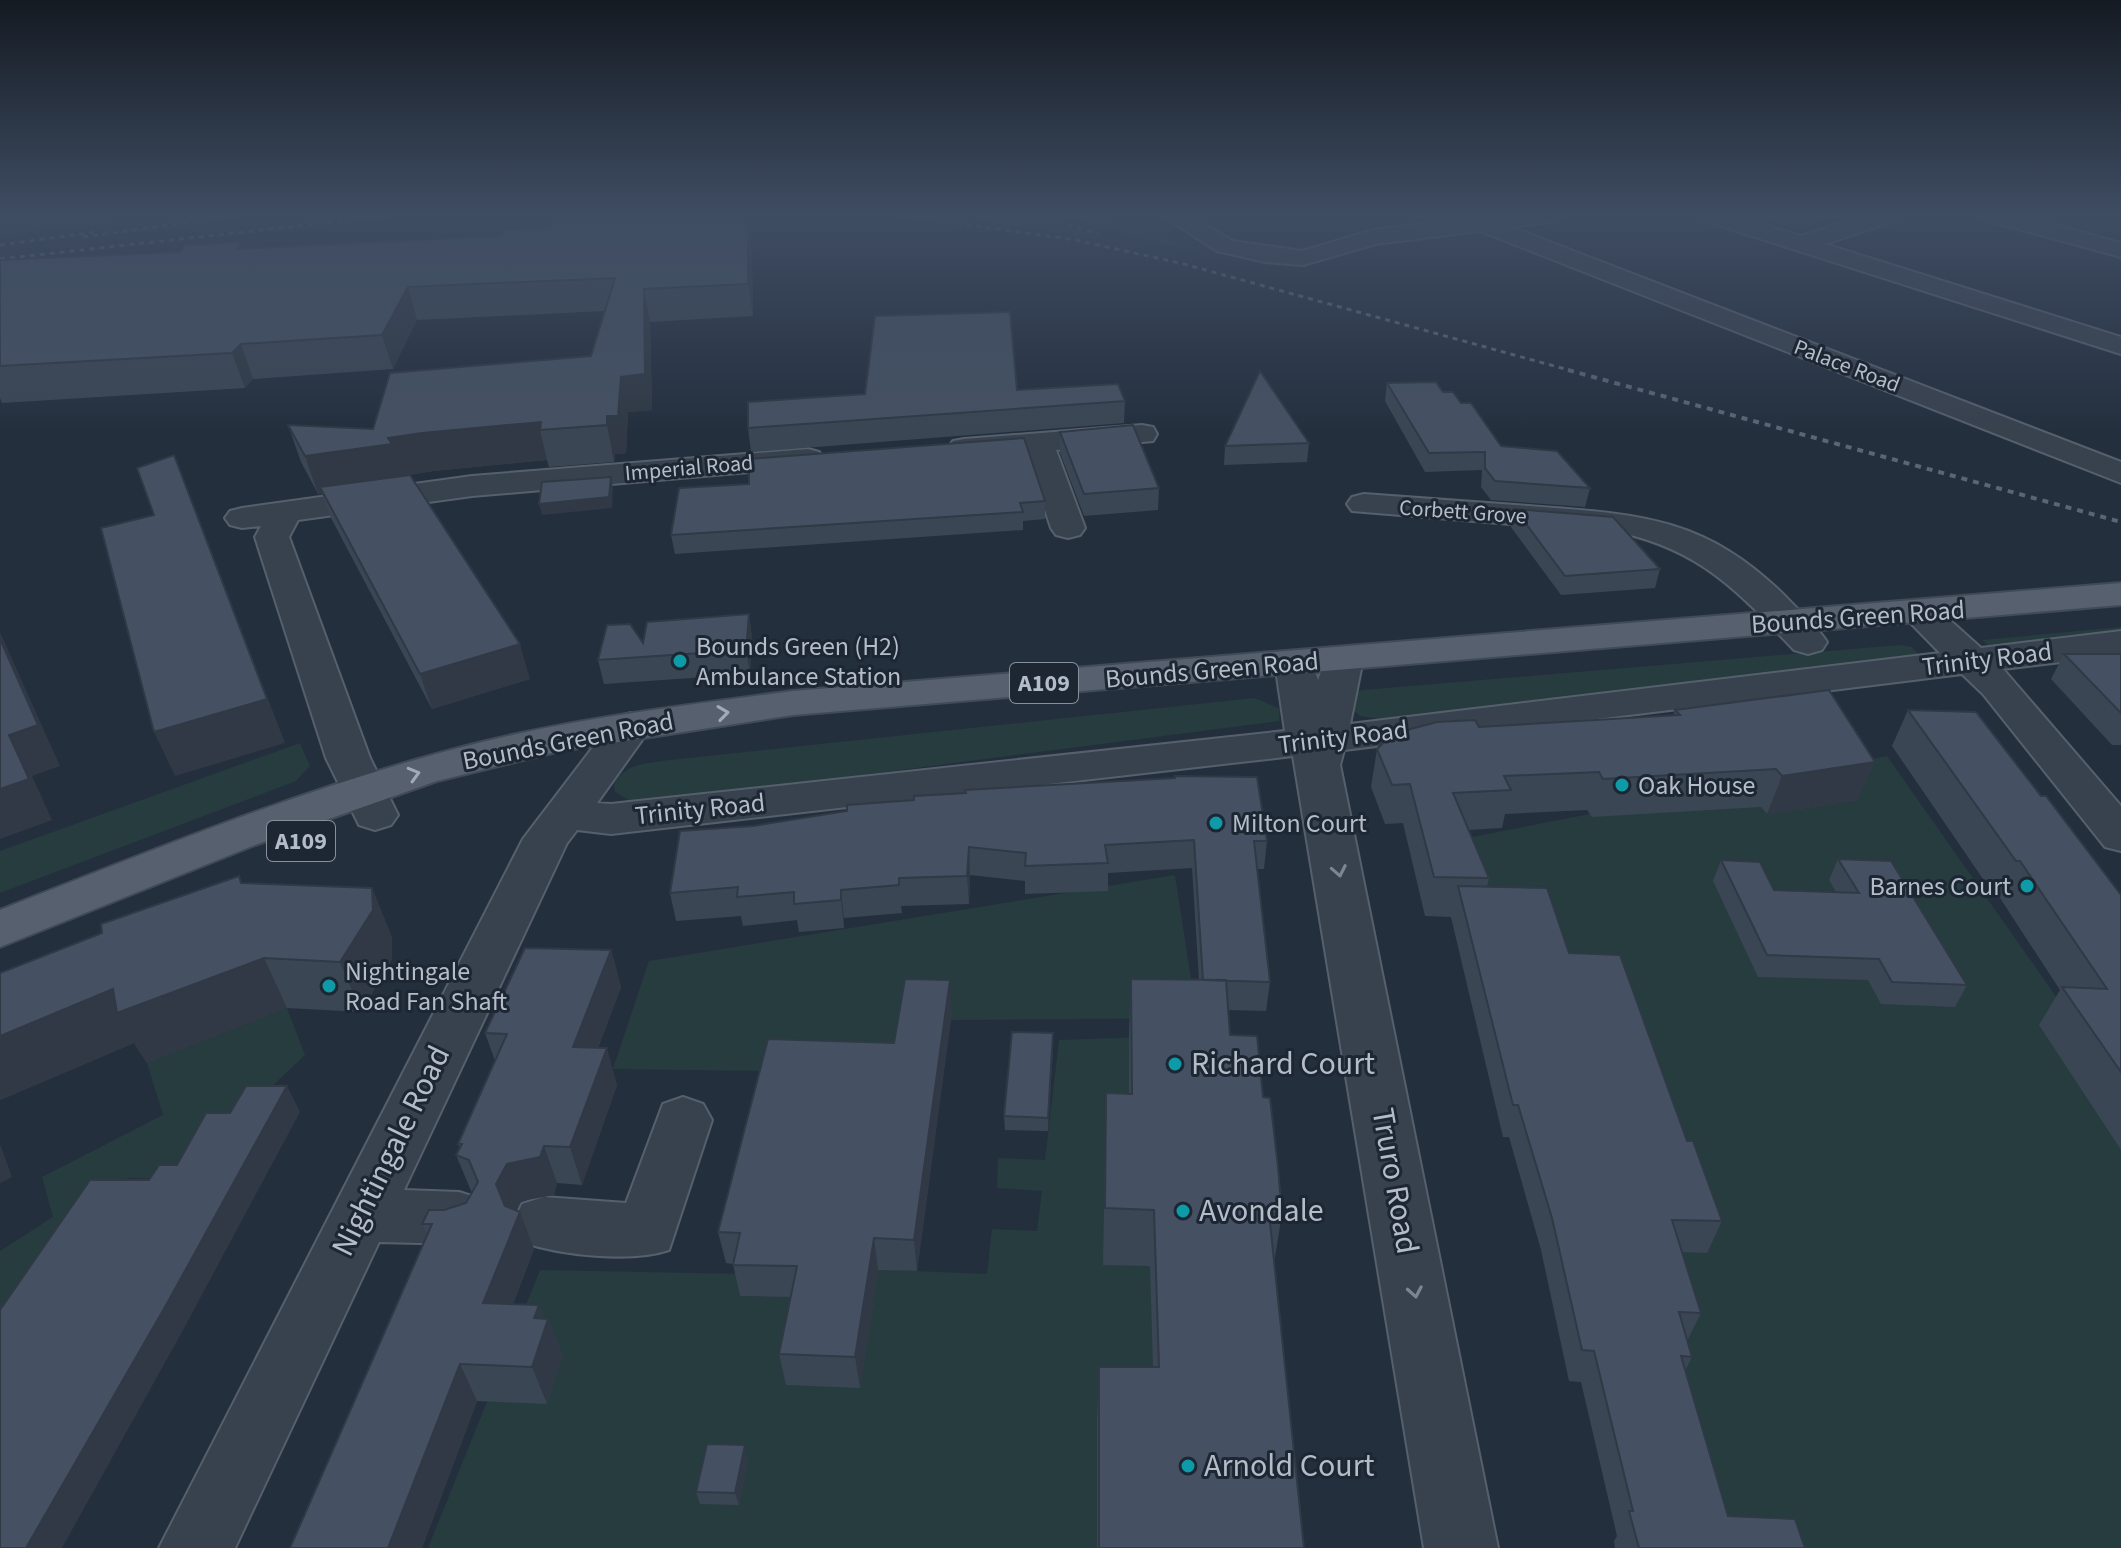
<svg xmlns="http://www.w3.org/2000/svg" width="2121" height="1548" viewBox="0 0 2121 1548" font-family="'Source Sans 3',sans-serif">
<style>
.green{fill:#263c3f}
.lines{fill:none;stroke-linecap:round;stroke-linejoin:round}
.minor-casing{stroke:#565f6c;stroke-width:4}
.major-casing{stroke:#414a57;stroke-width:4}
.minor{fill:#38414e;fill-rule:evenodd}
.major{fill:#56606e;fill-rule:evenodd}
.rail-far1{stroke:#5a6575;stroke-width:3;stroke-dasharray:5 5;stroke-linecap:butt}
.rail{stroke:#5a6575;stroke-width:4;stroke-dasharray:6 6;stroke-linecap:butt}
.wall{fill:#3b4654}
.shaded-wall{fill:#303945}
.building{fill:#455162;stroke:#303945;stroke-width:2}
.oneway{stroke:#a1aab7}
.oneway2{stroke:#7c8592}
.culture-dot{fill:#0f9aa8;stroke:#1d2633;stroke-width:3}
.labels{text-anchor:middle;dominant-baseline:central;stroke-width:6;stroke-linejoin:round;paint-order:stroke}
.far-street-label{font-size:22px;fill:#b4bcc9;stroke:#1d2633}
.shield{fill:#1d2633;stroke:#878f9c;stroke-width:2}
.shield-label{font-size:24px;font-weight:bold;fill:#b4bcc9}
.street-label{font-size:26px;fill:#b4bcc9;stroke:#1d2633}
.poi-label{font-size:26px;fill:#b4bcc9;stroke:#1d2633;text-anchor:start}
.near-poi-label{font-size:32px;fill:#b4bcc9;stroke:#1d2633;text-anchor:start}
.near-street-label{font-size:32px;fill:#b4bcc9;stroke:#1d2633}
</style>
<rect width="100%" height="100%" fill="#242f3e"/>
<path class="green" d="M0,215h108l2,8 -110,13z
M946,215h71l81,21 -2,3z
M1059,215h31l111,34h-19z
M1753,215h92l-51,14z
M2121,627v8l-127,15 -12,-10z
M1900,645l12,2 9,10 -541,62 -20,-3 -11,-10 6,-14 8,-2z
M1255,698l25,11 -1,12 -626,81 -24,-2 -14,-8 -1,-7c9,-22 35,-22 56,-25z
M300,743l10,23 -14,15 -296,112v-42z
M1887,756l234,333v459h-382l-272,-710z
M1175,875l22,143 -246,2v-8l-86,257 122,5 5,-45 45,2 5,-40 -45,-3 1,-30 47,2 14,-120 121,-4 27,512h-779l112,-278 205,4 -4,22 61,1 -28,-226 -161,-2 36,-108z
M287,1008l18,47 -131,124 -46,-1 -116,145 -12,20v-92l53,-34 -11,-40 121,-62 -16,-52z"/>
<g class="lines">
<g class="minor-casing">
<path id="minor" d="M1162,215h27l44,26 69,10 71,-21 122,-15h67l-11,7 -40,5 610,235v21l-641,-252 -104,13 -73,21 -38,-3 -48,-11z
M1699,215h34l68,21 65,-21h34l-3,5 -72,24 296,93v17l-419,-134z
M1982,215h37l102,28v14l-136,-37z
M1142,425l11,2 4,7 -4,7 -97,9 29,78 -5,7 -12,3 -12,-3 -5,-7 -25,-76 -62,5 -11,-2 -5,-7 5,-7 11,-2z
M808,449l11,3 5,7 -5,7 -347,30 -174,24 -9,17 81,221 28,57 -7,10 -16,5 -16,-5 -33,-67 -71,-221 6,-11 -19,2 -12,-3 -5,-7 5,-7 12,-3 230,-32z
M1364,494c55,4 110,8 165,12 108,8 176,10 257,91 14,15 30,28 41,45l-5,8 -14,4 -14,-4c-54,-57 -92,-99 -172,-117l-270,-22 -5,-7 5,-7z
M1920,602l13,3 48,43 140,-17v24l-118,14 118,137v45l-16,-4 -122,-153 -21,-20 -618,76 -4,15 158,783h-74l-131,-792 -682,78 -34,-4 -10,13 -163,347 55,2 22,7 9,19 -9,19 -22,7 -80,-2 -144,306h-76l364,-709 93,-122 15,-4 15,4 6,9 -55,77 14,1 674,-73 -10,-68 6,-8 14,-4 14,4 9,25 11,-29 14,-4 14,4 6,8 -13,65 590,-71 -39,-40 6,-8z
M683,1097l20,7 9,16 -43,130c-38,13 -109,5 -147,-8l-9,-19 9,-19 22,-7 82,6 37,-99z"/>
</g>
<g class="major-casing">
<path id="major" d="M2121,583v22l-1328,110 -233,36 -123,30 -182,64 -255,102v-37c158,-62 316,-127 482,-168 102,-25 207,-37 311,-51z"/>
</g>
<use href="#minor" class="minor"/>
<use href="#major" class="major"/>
<path class="rail-far1" d="M897,215l179,25 108,24 392,108
M1029,215l70,19
M83,237l159,-22
M0,245l95,-13
M0,259l397,-44"/>
<path class="rail" d="M1568,370l553,152"/>
</g>
<path class="wall" d="M666,217v5l70,-3 1,5 15,30 1,62 -103,6 2,88 -24,2 -2,41 -11,1 -1,8 -65,5 -2,-7 -114,11 -31,5 128,203 -98,30 -101,-191 -9,-24h-4l-17,-32 -13,-37 85,4 218,-73 14,-45 -188,9 -24,49 -140,10 -8,9 -243,15 -2,-5v-138l502,-24 48,-9z
M1387,383l56,9 18,11 40,43 89,42 -5,19 -94,-7 -10,-13 1,-17 -57,2 -40,-71z
M1017,390l108,11 -1,22 -373,29 -3,-24z
M1060,432l99,56 -1,22 -74,6 -24,-63z
M1309,443l-2,19 -83,3 1,-19z
M749,484l296,17v18l-22,2v9l-348,24 -4,-19z
M1515,509l145,60 -5,19 -94,7 -50,-68z
M749,614l3,24 -2,36 -146,10 -6,-24 45,-17z
M2064,654h57v91h-9l-61,-66z
M1675,710l183,90 -91,14 -6,-7 -169,10 -5,-7 -82,4 -3,14 -33,2 20,48 -2,9 82,66 118,188 35,80 -15,32 -25,-1 19,61 -14,28 5,16 -7,14 43,145 77,32h-190l-1,-7 3,-5 -36,-154 -12,-1 -28,-131 -32,-113h-6l-52,-220 -26,-1 -22,-93 -18,1 -14,-37 6,-38 102,-22 194,-11z
M1908,710l133,86 80,99v255l-82,-125 21,-35 -60,-92h-4l-104,-152z
M680,831l587,10 -3,28h-7l13,113 -4,29 -38,-1 2,25 33,62 19,117 -8,49 30,285h-207v-126l2,-55h54l-3,-101 -47,-1 3,-172 23,1v-59l2,-56 68,1 -7,-112 -84,5v18l-83,3v-13l-55,-6 -1,29 -68,2 1,7 -58,5v10l-45,4 -2,-12 -54,6 -2,-10 -65,5 -6,-28z
M1838,859l129,126 -12,22 -74,-3 -13,-24 -110,-3 -45,-96 8,-21 53,30 62,2 -7,-12z
M242,883l130,5 20,50v21l-31,53 -74,-4 -140,55 -13,-20 -134,57v-127l102,-40z
M611,950l10,37 -23,61 19,37 -35,100 -25,-2 -3,12 -33,6 -5,9 4,2 14,37 -21,55 26,1 5,13 4,1 15,36 -16,49 -70,-3 -55,147 5,-313 -5,-11 22,-14 22,-7 6,-10 -16,-38 4,-7 -2,-4 37,-83 -10,-28z
M952,1011l-35,260 -39,-1 -18,118 -74,-3 -7,-31 12,-57 -51,-1 -7,-32 -7,-1 -8,-31 176,-189z
M1053,1046l-5,85 -43,-1 -1,-14z
M748,1458l-9,47 -39,-1 -4,-12z"/>
<path class="shaded-wall" d="M748,224l4,30 1,62 -5,-32z
M408,287l9,33 -24,49 -11,-34z
M644,289l6,33 2,88 -24,2 -2,41 -11,1 -1,8 -7,-37v-9z
M241,344l12,35 -8,9 -13,-35z
M541,422l-1,8 7,30 -114,11 -113,16 2,7h-4l-13,-38 83,-18 34,-5z
M174,455l111,288 -110,33 -21,-44z
M611,477l2,11 -1,20 -70,7 -3,-11z
M749,614l3,24 -2,36 -4,-24z
M0,632l60,134 -28,10 20,44 -52,19z
M520,644l10,35 -98,30 -12,-35z
M1875,762l-17,38 -91,14 15,-38z
M969,847l1,28 -1,29 -2,-28z
M372,888l20,50v21l-31,53 -21,-50z
M841,890l3,28v10l-3,-28z
M611,950l10,37 -37,97 -11,-37z
M264,958l23,50 -140,55 -13,-20 -134,57v-64l113,-47z
M950,980l2,31 -35,260 -3,-31z
M1053,1033v13l-5,85v-13z
M607,1048l10,37 -35,100 -12,-38z
M287,1086l13,26 -118,220 -120,216h-36z
M0,1144l12,33 -12,6z
M544,1146l13,37 -3,12 -33,6 -11,21 -14,-38 11,-20z
M520,1212l14,37 -35,91 -16,-37z
M874,1238l4,32 -18,118 -5,-31z
M539,1305l7,19 2,-5 15,36 -16,49 -15,-37 2,-49z
M460,1364l17,37 -55,147h-34z
M745,1445l3,13 -9,47 -4,-12z"/>
<path class="building" d="M635,215l31,2 -1,5 71,-3v5h12v60l-104,5 1,85 -24,3 -3,39h-11v9l-67,5 1,-8 -119,11 -34,5 4,6 -87,12 -17,-31 85,4 17,-56 201,-17 24,-78 -207,9 -26,48 -141,9 -9,9 -232,13v-106l180,-8 5,-7 57,-3 -5,7 265,-13 2,-6 46,-3 3,-5 81,-3z
M1010,312l7,78 101,-6 7,17 -377,27v-26l117,-8 10,-78z
M1260,371l49,72 -84,3z
M1436,382l7,10h10l8,11h10l30,43 56,5 33,37 -95,-7 -10,-13v-16l-56,1 -42,-70z
M1133,425l26,63 -75,6 -24,-62z
M1024,438l21,63 -25,2 3,9 -352,23 8,-47 70,-4v-25z
M174,455l93,244 -113,33 -53,-204 53,-13 -17,-47z
M410,475l110,169 -100,30 -100,-187z
M611,477l-2,20 -70,7 3,-22z
M1515,509l98,8 47,52 -95,7z
M749,614l-3,36 -148,10 9,-35 23,-1 13,19 4,-21z
M0,639l38,86 -29,10 20,44 -29,10z
M2064,654h57v59z
M1829,690l46,72 -93,14 -6,-7 -173,10 -4,-7 -95,4 7,14 -58,3 36,85 -55,-1 -24,-93 -18,1 -15,-36 15,-15 45,-12 38,-2 4,7 201,-12 -5,-5z
M1908,710l68,2 65,84h5l75,99v177l-59,-85 45,2 -87,-128h-4z
M1175,776l82,1 10,64h-13l16,141 -67,-2 -9,-140 -89,5 3,18 -83,3 1,-13 -57,-6 -2,29 -68,2v7l-58,5v10l-47,4v-12l-57,5 1,-10 -68,6 10,-62 73,-5 94,-15v-6l67,-5v-4l52,-3 -1,-3 210,-12z
M1838,859l53,2 76,124 -75,-3 -13,-23 -112,-4 -46,-95 39,2 14,28 85,3z
M239,876l2,7 131,5 1,22 -33,52 -76,-4 -147,55 -4,-24 -113,47v-63l102,-40 -1,-9z
M1458,886l89,2 22,65 51,2 67,186h6l29,80 -50,-1 29,93 -22,-1 13,45 -11,-1 47,160 67,3 10,29h-166l-10,-37h4l-39,-160 -12,-1 -30,-132 -34,-113h-5z
M525,948l86,2 -38,97 34,1 -37,99 -26,-1 -4,11 -33,7 -11,20 9,22 15,6 -37,91 56,2 -5,13 14,1 -16,48 -72,-3 -72,184h-98l142,-324h-10l7,-14h15l22,-7 12,-21 -9,-22 -13,-5 6,-11h-4l49,-110 -22,-1z
M905,979l45,1 -36,260 -40,-2 -19,119 -76,-3 18,-88 -64,-1 7,-32 -22,-1 50,-193 126,4z
M1131,979l95,1 4,55 27,1 6,61 7,1 8,69 4,47 -13,-1 35,335h-205v-181h60l-5,-157 -49,-2 1,-115 26,1z
M1012,1032l41,1 -5,85 -44,-2z
M246,1086h41l-122,221 -139,241h-26v-238l90,-130h59l10,-15h18l29,-52h24z
M707,1444l38,1 -10,48 -39,-1z"/>
<defs><path id="oneway-chevron" d="M-2-3.5L2.5 0L-2 3.5" fill="none" stroke-width="1.6" stroke-linecap="round" stroke-linejoin="round" transform="scale(2)"/></defs>
<g class="oneway">
<use href="#oneway-chevron" transform="translate(723 713) rotate(-8)"/>
<use href="#oneway-chevron" transform="translate(414 774) rotate(-16)"/>
</g>
<g class="oneway2">
<use href="#oneway-chevron" transform="translate(1339 871) rotate(79)"/>
<use href="#oneway-chevron" transform="translate(1415 1292) rotate(80)"/>
</g>
<linearGradient id="sky" x2="0" y2="1"><stop stop-color="#141a22"/><stop offset="0.5" stop-color="#3f4d63"/><stop offset="1" stop-color="#3f4d63" stop-opacity="0"/></linearGradient>
<rect width="2121" height="432" fill="url(#sky)"/>
<g class="culture-dot">
<circle cx="680" cy="661" r="8"/>
<circle cx="1622" cy="785" r="8"/>
<circle cx="1216" cy="823" r="8"/>
<circle cx="2027" cy="886" r="8"/>
<circle cx="329" cy="986" r="8"/>
<circle cx="1175" cy="1064" r="8"/>
<circle cx="1183" cy="1211" r="8"/>
<circle cx="1188" cy="1466" r="8"/>
</g>
<g class="labels">
<g class="far-street-label">
<text transform="translate(1847 366) rotate(21)">Palace Road</text>
<text transform="translate(689 468) rotate(-5)">Imperial Road</text>
<text transform="translate(1463 512) rotate(4)">Corbett Grove</text>
</g>
<g class="shield">
<rect x="1010" y="663" width="68" height="40" rx="6"/>
<rect x="267" y="821" width="68" height="40" rx="6"/>
</g>
<g class="shield-label">
<text x="1044" y="683">A109</text>
<text x="301" y="841">A109</text>
</g>
<g class="street-label">
<text transform="translate(1858 617) rotate(-4)">Bounds Green Road</text>
<text transform="translate(1987 659) rotate(-7)">Trinity Road</text>
<text transform="translate(1212 670) rotate(-5)">Bounds Green Road</text>
<text transform="translate(1343 737) rotate(-7)">Trinity Road</text>
<text transform="translate(568 741) rotate(-11)">Bounds Green Road</text>
<text transform="translate(700 809) rotate(-6)">Trinity Road</text>
</g>
<g class="poi-label">
<text x="696" y="646">Bounds Green (H2)<tspan x="696" dy="30">Ambulance Station</tspan></text>
<text x="1638" y="785">Oak House</text>
<text x="1232" y="823">Milton Court</text>
<text x="2011" y="886" text-anchor="end">Barnes Court</text>
<text x="345" y="971">Nightingale<tspan x="345" dy="30">Road Fan Shaft</tspan></text>
</g>
<g class="near-poi-label">
<text x="1191" y="1064">Richard Court</text>
<text x="1199" y="1211">Avondale</text>
<text x="1204" y="1466">Arnold Court</text>
</g>
<g class="near-street-label">
<text transform="translate(391 1151) rotate(-64)">Nightingale Road</text>
<text transform="translate(1395 1181) rotate(80)">Truro Road</text>
</g>
</g>
</svg>
